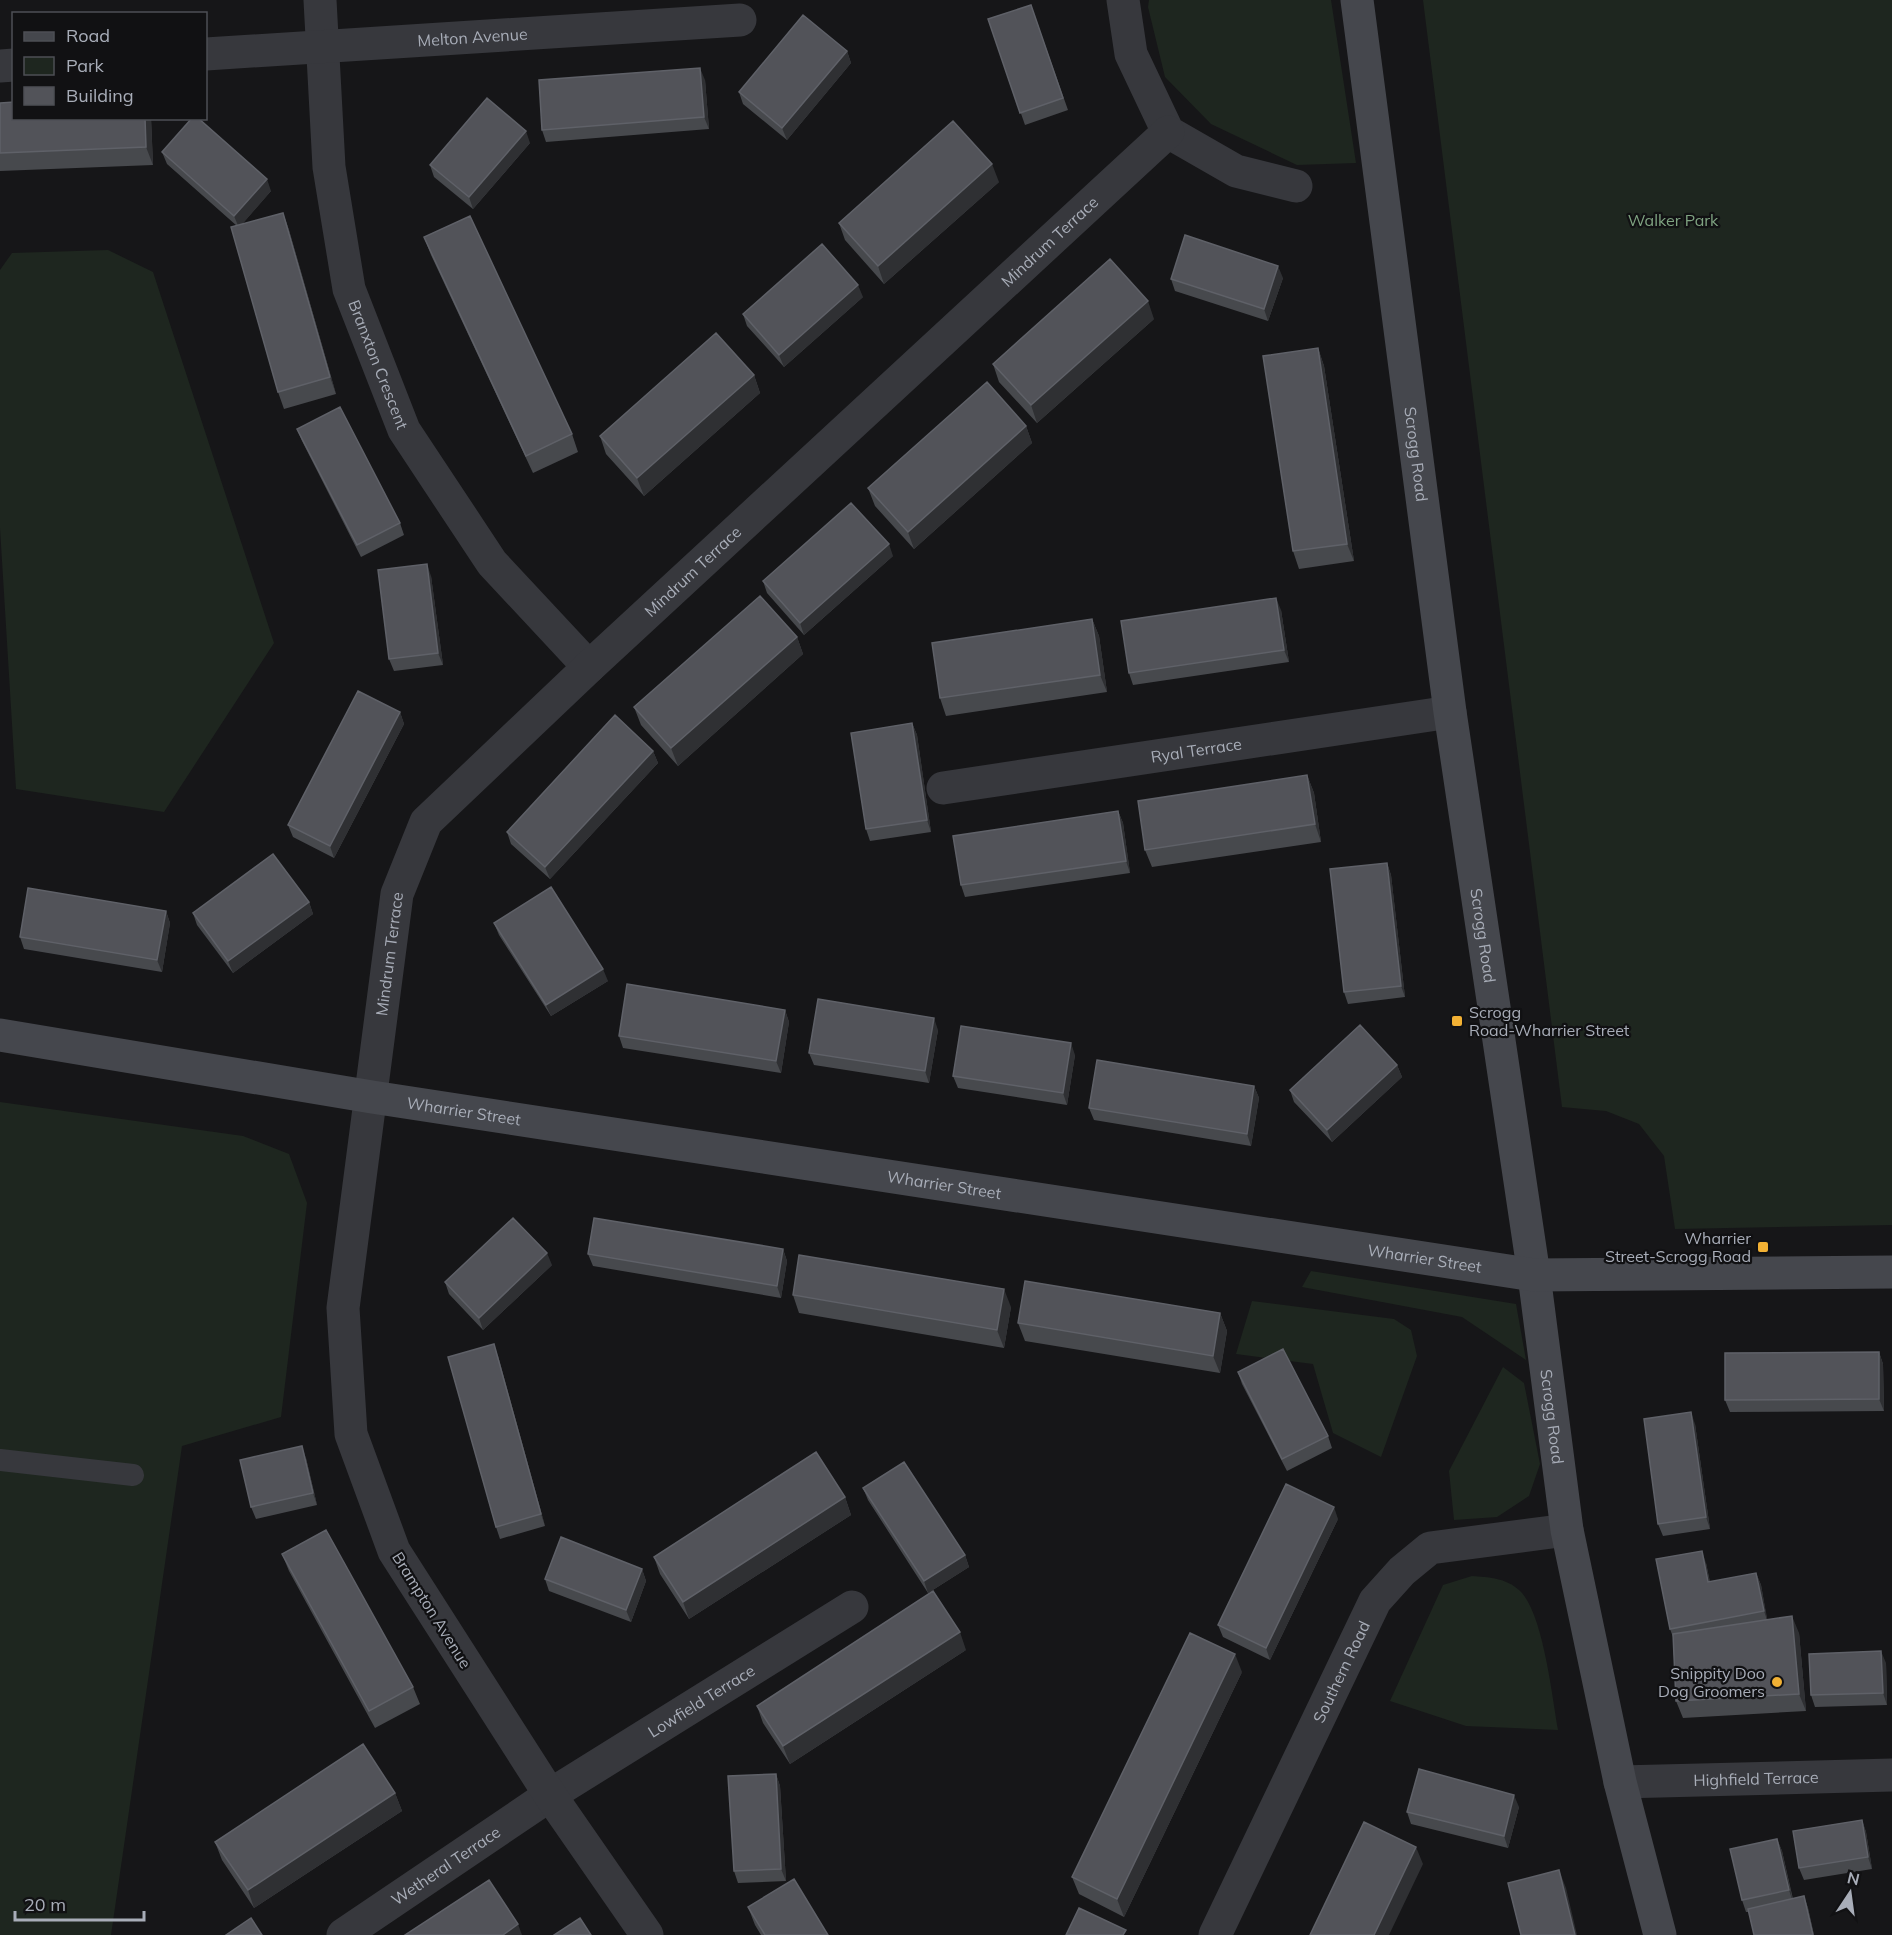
<svg xmlns="http://www.w3.org/2000/svg" width="1892" height="1935" viewBox="0 0 1892 1935" font-family="Mulish,sans-serif">
<style>
.green{fill:#1e261f}
.lines{fill:none;stroke-linecap:round;stroke-linejoin:round}
.lane{stroke:#37383d;stroke-width:22}
.street{stroke:#37383d;stroke-width:33}
.secondary{stroke:#45474d;stroke-width:33}
.wall{fill:#47494d}
.shaded-wall{fill:#2f3033}
.building{fill:#525359;stroke:#5f6168;stroke-width:1.5}
.poi-dot{fill:#f2b134;stroke:#111113;stroke-width:2}
.labels{text-anchor:middle;dominant-baseline:central;stroke-width:4.5;stroke-linejoin:round;paint-order:stroke}
.street-label{font-size:16px;fill:#a8adb8;stroke:#111113}
.park-label{font-size:16px;fill:#7fa381;stroke:#111113}
.poi-label{font-size:16px;fill:#a8adb8;stroke:#111113;text-anchor:end}
</style>
<rect width="100%" height="100%" fill="#161618"/>
<path class="green" d="M1149,0h182l25,163 -59,2 -86,-41 -46,-47 -17,-70z
M1423,0h469v1225l-217,4 -11,-73 -25,-32 -33,-13 -44,-4z
M108,250l45,22 121,371 -110,169 -148,-23 -16,-261v-258l12,-17z
M0,1102l243,34 46,18 18,49 -26,214 -99,29 -71,489h-111z
M1311,1271l205,33 10,56 -64,-43 -160,-30z
M1252,1301l142,18 17,11 6,26 -36,101 -48,-24 -20,-69 -77,-10z
M1503,1367l21,16 16,81 -11,32 -32,21 -43,3 -5,-49z
M1472,1576c16,1 34,2 47,14 24,21 33,107 39,140l-92,-4 -76,-25 53,-116z"/>
<g class="lines">
<path class="lane" d="M0,1460l133,15"/>
<g class="street">
<path id="s1" d="M320,0l9,167 20,122 55,141 88,133 97,104"/>
<path d="M1123,0l8,54 37,78 68,39 60,15"/>
<path id="s2" d="M206,54l534,-34"/>
<path d="M0,66l14,-1"/>
<path id="s3" d="M943,788l507,-76"/>
<path id="s4" d="M1620,1782l272,-7"/>
<path id="s5" d="M343,1935l207,-140 302,-188"/>
<path id="s6" d="M647,1935l-97,-140 -156,-244 -43,-117 -8,-126 54,-414 29,-72 163,-155 579,-535"/>
<path id="s7" d="M1215,1935l160,-334 27,-30 28,-23 137,-18"/>
</g>
<g class="secondary">
<path id="s8" d="M1357,0l93,712 84,563 33,255 53,252 40,153"/>
<path id="s9" d="M0,1035l372,62 1162,178 358,-3"/>
</g>
</g>
<path class="wall" d="M1031,5l37,105 -43,15 -37,-106z
M847,51l4,12 -64,77 -44,-36 -4,-12z
M705,80l4,49 -163,13 -4,-12z
M0,103l151,15 2,47 -153,6z
M530,143l-57,66 -39,-32 -4,-12z
M162,152l109,39 -29,33 41,-11 6,17 47,164 -52,15 -6,-17 -41,-166 -70,-62z
M999,182l-115,102 -39,-44 -6,-17z
M424,237l148,197 6,18 -45,21 -102,-218z
M1283,278l-15,43 -93,-30 -4,-12z
M863,297l-79,70 -37,-41 -4,-12z
M1154,319l-117,104 -38,-41 -6,-18z
M1318,348l6,18 30,195 -55,8 -6,-18z
M754,375l6,18 -116,103 -38,-42 -6,-18z
M1026,426l6,17 -118,106 -39,-43 -7,-18z
M297,429l103,94 4,12 -43,22 -59,-116z
M893,556l-89,79 -37,-42 -4,-12z
M431,576l12,89 -49,6 -5,-12z
M1281,610l8,52 -156,23 -4,-12z
M1092,619l7,17 8,56 -161,24 -6,-18z
M797,637l6,17 -125,112 -37,-41 -7,-18z
M400,712l4,12 -70,134 -41,-21 -5,-12z
M912,723l5,12 14,97 -61,9 -4,-12z
M653,751l5,12 -108,116 -39,-35 -4,-12z
M1307,775l7,18 7,49 -169,25 -7,-17z
M1118,811l5,12 7,50 -165,24 -4,-12z
M1387,863l4,12 14,122 -57,7 -4,-12z
M309,902l4,12 -80,59 -36,-48 -4,-12z
M166,911l4,12 -8,49 -138,-23 -4,-12z
M494,923l114,58 -57,35 -52,-81z
M785,1010l4,12 -8,51 -158,-25 -4,-12z
M938,1030l-9,53 -115,-18 -5,-12z
M1075,1055l-8,50 -109,-17 -5,-12z
M1397,1065l5,12 -70,65 -38,-40 -4,-12z
M1254,1086l5,12 -8,48 -157,-26 -5,-12z
M783,1249l4,12 -6,37 -188,-32 -5,-12z
M552,1265l-69,65 -34,-36 -4,-12z
M793,1295l218,12 -7,41 -205,-35z
M1220,1313l7,18 -7,42 -195,-32 -7,-18z
M1879,1352l4,12 1,47 -154,1 -5,-12z
M498,1356l47,170 -45,13 -4,-12z
M1238,1372l90,64 4,12 -45,23 -45,-87z
M1695,1424l15,105 -47,7 -5,-12z
M306,1458l11,47 -61,14 -5,-12z
M863,1488l102,67 4,12 -41,26 -60,-93z
M845,1497l6,18 -162,104 -29,-45 -6,-17z
M1338,1519l-68,141 -47,-23 -5,-12z
M282,1554l131,133 7,17 -45,24 -86,-157z
M1706,1563l4,19 46,-9 5,12 6,35 32,13 7,78 -123,7 -7,-17 -3,-64 -3,-8z
M642,1569l4,12 -15,41 -82,-31 -4,-12z
M966,1650l-176,114 -27,-41 -6,-17z
M1886,1663l1,42 -72,2 -4,-12z
M1242,1672l-118,245 -45,-23 -7,-17z
M776,1774l4,12 6,95 -48,2 -4,-12z
M395,1793l7,18 -148,97 -32,-48 -7,-18z
M1519,1807l-11,41 -97,-24 -4,-12z
M1862,1820l4,12 6,37 -68,11 -5,-12z
M1777,1839l5,12 11,48 11,-3 4,12 6,27h-60l-5,-23h-3l-4,-12z
M748,1907l80,28h-67l-6,-10z"/>
<path class="shaded-wall" d="M847,51l4,12 -64,77 -5,-12z
M700,68l5,12 4,49 -5,-12z
M145,118h6l2,47 -7,-18z
M526,131l4,12 -57,66 -4,-12z
M992,164l7,18 -115,102 -6,-18z
M267,179l4,12 -32,37 -5,-12z
M283,213l6,17 47,164 -6,-17z
M1278,266l5,12 -15,43 -4,-12z
M858,285l5,12 -79,70 -5,-12z
M1148,301l6,18 -117,104 -6,-18z
M1318,348l6,18 30,195 -7,-17z
M754,375l6,18 -116,103 -7,-18z
M1026,426l6,17 -118,106 -6,-17z
M889,544l4,12 -89,79 -4,-12z
M427,564l4,12 12,89 -5,-12z
M1276,598l5,12 8,52 -5,-12z
M1092,619l7,17 8,56 -7,-17z
M797,637l6,17 -125,112 -7,-18z
M400,712l4,12 -70,134 -4,-12z
M912,723l5,12 14,97 -4,-12z
M653,751l5,12 -108,116 -5,-12z
M1307,775l7,18 7,49 -6,-18z
M1118,811l5,12 7,50 -4,-12z
M1387,863l4,12 14,122 -4,-11z
M309,902l4,12 -80,59 -5,-12z
M166,911l4,12 -8,49 -5,-12z
M603,969l5,12 -57,35 -5,-11z
M785,1010l4,12 -8,51 -5,-12z
M934,1018l4,12 -9,53 -4,-12z
M1071,1043l4,12 -8,50 -4,-12z
M1397,1065l5,12 -70,65 -5,-12z
M1254,1086l5,12 -8,48 -4,-12z
M783,1249l4,12 -6,37 -4,-12z
M547,1253l5,12 -69,65 -4,-12z
M1004,1289l7,18 -7,41 -7,-18z
M1220,1313l7,18 -7,42 -7,-17z
M494,1344l4,12 47,170 -4,-12z
M1879,1352l4,12 1,47 -5,-12z
M1691,1412l4,12 15,105 -4,-12z
M302,1446l4,12 11,47 -4,-12z
M845,1497l6,18 -162,104 -6,-17z
M1334,1507l4,12 -68,141 -4,-12z
M1702,1551l4,12 6,31 -4,-12z
M965,1555l4,12 -41,26 -4,-12z
M642,1569l4,12 -15,41 -5,-12z
M1756,1573l5,12 7,38 -4,-12z
M1792,1616l7,17 7,78 -7,-17z
M960,1632l6,18 -176,114 -7,-18z
M1881,1651l5,12 1,42 -4,-12z
M1235,1654l7,18 -118,245 -7,-18z
M776,1774l4,12 6,95 -5,-12z
M395,1793l7,18 -148,97 -6,-18z
M1514,1795l5,12 -11,41 -4,-12z
M1862,1820l4,12 6,37 -4,-12z
M1777,1839l5,12 11,51 -4,-12z
M1416,1847l7,17 -34,71h-15z
M1559,1870l7,18 11,47h-2z
M1804,1896l4,12 6,27h-1z
M518,1924l4,11h-19z"/>
<path class="building" d="M1031,5l32,93 -43,15 -32,-94z
M803,15l44,36 -65,77 -43,-36z
M700,68l4,49 -162,13 -3,-50z
M487,98l39,33 -57,66 -39,-32z
M14,102v16h131l1,29 -146,6v-50z
M192,118h6l69,61 -33,37 -72,-64z
M953,121l39,43 -114,102 -39,-43z
M283,213l47,164 -52,15 -47,-165z
M470,216l102,218 -46,22 -102,-219z
M1185,235l93,31 -14,43 -93,-30z
M822,244l36,41 -79,70 -36,-41z
M1110,259l38,42 -117,104 -38,-41z
M716,333l38,42 -117,103 -37,-42z
M1318,348l29,196 -54,7 -30,-195z
M987,382l39,44 -118,106 -40,-44z
M340,407l60,116 -43,22 -60,-116z
M851,503l38,41 -89,79 -37,-42z
M427,564l11,89 -49,6 -11,-89z
M760,596l37,41 -126,111 -37,-41z
M1276,598l8,52 -155,23 -8,-52z
M1092,619l8,56 -160,23 -8,-55z
M358,691l42,21 -70,134 -42,-21z
M615,715l38,36 -108,116 -38,-35z
M912,723l15,97 -61,9 -15,-96z
M1307,775l8,49 -170,26 -7,-49z
M1118,811l8,50 -165,24 -8,-49z
M273,854l36,48 -81,59 -35,-48z
M1387,863l14,123 -57,6 -14,-123z
M551,887l52,82 -57,36 -52,-82z
M28,888l138,23 -9,49 -137,-23z
M627,984l158,26 -9,51 -157,-25z
M818,999l116,19 -9,53 -116,-18z
M1360,1025l37,40 -70,65 -37,-40z
M961,1026l110,17 -8,50 -110,-17z
M1097,1060l157,26 -7,48 -158,-26z
M513,1218l34,35 -68,65 -34,-36z
M594,1218l189,31 -6,37 -189,-32z
M799,1255l205,34 -7,41 -204,-35z
M1025,1281l195,32 -7,43 -195,-33z
M494,1344l47,170 -45,13 -48,-170z
M1283,1349l45,87 -46,23 -44,-87z
M1879,1352v47l-154,1v-47z
M1691,1412l15,105 -48,7 -14,-105z
M302,1446l11,47 -62,14 -11,-47z
M816,1452l29,45 -162,105 -29,-45z
M904,1462l61,93 -41,26 -61,-93z
M1286,1484l48,23 -68,141 -48,-23z
M326,1530l87,157 -44,24 -87,-157z
M561,1537l81,32 -16,41 -81,-31z
M1702,1551l6,31 48,-9 8,38 -94,18 -14,-70z
M933,1591l27,41 -177,114 -26,-40z
M1792,1616l7,78 -123,7 -3,-67z
M1190,1633l45,21 -118,245 -45,-22z
M1881,1651l2,42 -72,2 -2,-41z
M363,1744l32,49 -147,97 -33,-48z
M1419,1769l95,26 -10,41 -97,-24z
M776,1774l5,95 -47,2 -6,-95z
M1862,1820l6,37 -69,11 -6,-37z
M1364,1822l52,25 -42,88h-64z
M1777,1839l12,51 -47,10 -12,-51z
M1559,1870l16,65h-54l-13,-52z
M794,1879l34,56h-63l-17,-28z
M489,1880l29,44 -15,11h-98z
M1804,1896l9,39h-59l-6,-26z
M1079,1908l47,22 -3,5h-57z
M251,1918l11,17h-36z
M580,1918l11,17h-37z"/>
<g class="poi-dot">
<rect x="1451" y="1015" width="12" height="12" rx="3"/>
<rect x="1757" y="1241" width="12" height="12" rx="3"/>
<circle cx="1777" cy="1682" r="6"/>
</g>
<g class="labels">
<g class="street-label">
<text stroke="none"><textPath href="#s2" startOffset="267">Melton Avenue</textPath></text>
<text stroke="none"><textPath href="#s6" startOffset="2058">Mindrum Terrace</textPath></text>
<text stroke="none"><textPath href="#s1" startOffset="372">Branxton Crescent</textPath></text>
<text stroke="none"><textPath href="#s8" startOffset="458">Scrogg Road</textPath></text>
<text stroke="none"><textPath href="#s6" startOffset="1572">Mindrum Terrace</textPath></text>
<text stroke="none"><textPath href="#s3" startOffset="256">Ryal Terrace</textPath></text>
<text stroke="none"><textPath href="#s8" startOffset="944">Scrogg Road</textPath></text>
<text stroke="none"><textPath href="#s6" startOffset="1068">Mindrum Terrace</textPath></text>
<text stroke="none"><textPath href="#s9" startOffset="470">Wharrier Street</textPath></text>
<text stroke="none"><textPath href="#s9" startOffset="956">Wharrier Street</textPath></text>
<text stroke="none"><textPath href="#s9" startOffset="1442">Wharrier Street</textPath></text>
<text stroke="none"><textPath href="#s8" startOffset="1430">Scrogg Road</textPath></text>
<text transform="translate(432 1610) rotate(58)">Brampton Avenue</text>
<text stroke="none"><textPath href="#s7" startOffset="292">Southern Road</textPath></text>
<text stroke="none"><textPath href="#s5" startOffset="428">Lowfield Terrace</textPath></text>
<text stroke="none"><textPath href="#s4" startOffset="136">Highfield Terrace</textPath></text>
<text stroke="none"><textPath href="#s5" startOffset="124">Wetheral Terrace</textPath></text>
</g>
<g class="park-label">
<text x="1673" y="220">Walker Park</text>
</g>
<g class="poi-label">
<text x="1469" y="1012" text-anchor="start">Scrogg<tspan x="1469" dy="18">Road-Wharrier Street</tspan></text>
<text x="1751" y="1238">Wharrier<tspan x="1751" dy="18">Street-Scrogg Road</tspan></text>
<text x="1765" y="1673">Snippity Doo<tspan x="1765" dy="18">Dog Groomers</tspan></text>
</g>
</g>
<rect x="12" y="12" width="195" height="108" fill="#111113" stroke="#4d4f55" stroke-width="1.5"/>
<rect x="24" y="32" width="30" height="9" fill="#45474d" stroke="#4d4f55" stroke-width="1.5"/>
<text x="66" y="42" font-size="18" fill="#a8adb8">Road</text>
<rect x="24" y="57" width="30" height="18" fill="#1e261f" stroke="#4d4f55" stroke-width="1.5"/>
<text x="66" y="72" font-size="18" fill="#a8adb8">Park</text>
<rect x="24" y="87" width="30" height="18" fill="#525359" stroke="#4d4f55" stroke-width="1.5"/>
<text x="66" y="102" font-size="18" fill="#a8adb8">Building</text>
<g transform="translate(1850 1893) rotate(13)" stroke="#111113" stroke-width="4.5" paint-order="stroke">
<path d="M0-4.5L10 22L0 15L-10 22Z" fill="#a8adb8"/>
<text y="-9" font-size="16" font-weight="bold" text-anchor="middle" fill="#a8adb8">N</text>
</g>
<path d="M15 1911v9h129v-9" fill="none" stroke="#a8adb8" stroke-width="3"/>
<text x="24" y="1911" font-size="18" fill="#a8adb8" stroke="#111113" stroke-width="4.5" paint-order="stroke">20 m</text>
</svg>
